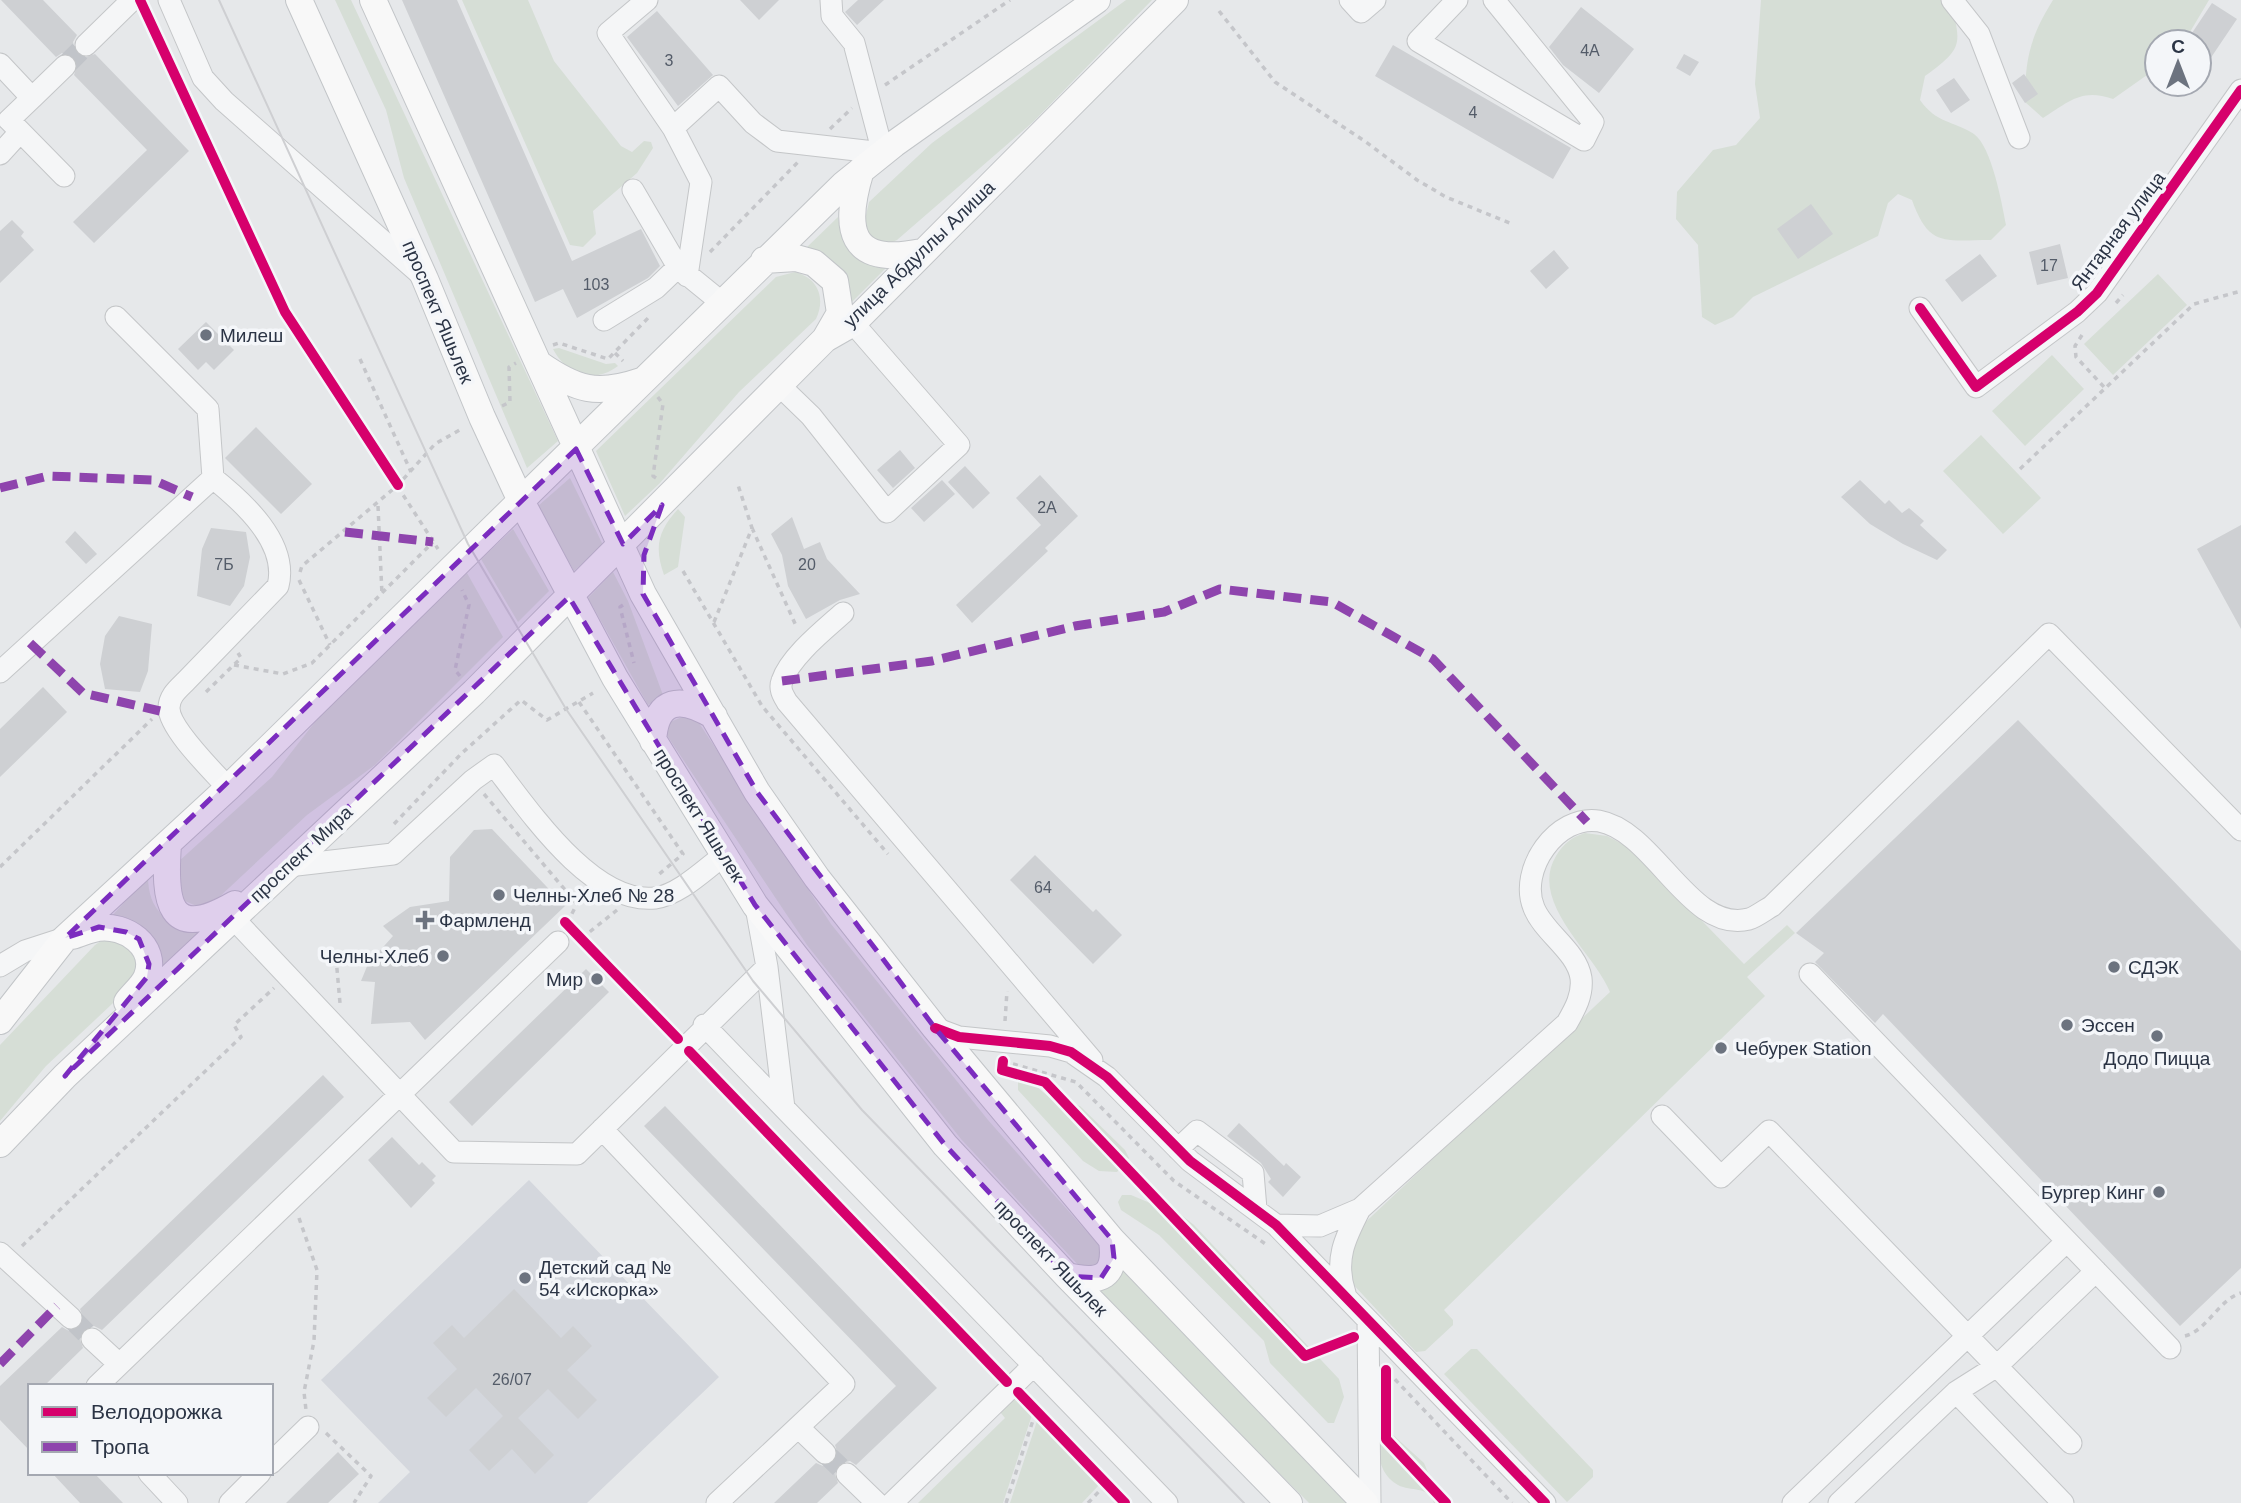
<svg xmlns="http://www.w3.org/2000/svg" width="2241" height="1503" viewBox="0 0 2241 1503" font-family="Helvetica,sans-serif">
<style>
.built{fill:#d4d7dd}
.green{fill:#d6ded6}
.building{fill:#ced0d3}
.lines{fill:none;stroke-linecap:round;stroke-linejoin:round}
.minor-tunnel{stroke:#c1c4c9;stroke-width:21;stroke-dasharray:21 10;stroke-linecap:butt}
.minor-casing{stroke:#c4c6c8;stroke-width:23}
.major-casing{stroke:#c2c5c8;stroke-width:28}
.path{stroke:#c5c6ca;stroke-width:3.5;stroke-dasharray:5 5;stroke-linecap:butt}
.minor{stroke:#f5f6f7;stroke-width:21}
.major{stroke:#f8f8f8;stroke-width:26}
.tram{stroke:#cecfd2;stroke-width:2}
.quiet{stroke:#8e44ad;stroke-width:9;stroke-dasharray:18 9;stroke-linecap:butt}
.cycleway-casing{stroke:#f4f6f9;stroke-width:15}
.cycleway{stroke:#d6006c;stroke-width:10}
.marked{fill:#7b2cbf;fill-opacity:0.2;stroke:#7b2cbf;stroke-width:5;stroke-dasharray:14 9;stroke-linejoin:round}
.poi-dot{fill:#6c737f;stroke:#f4f6f9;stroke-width:2.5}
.labels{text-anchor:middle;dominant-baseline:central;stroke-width:7;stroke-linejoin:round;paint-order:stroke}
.number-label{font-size:16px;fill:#545c69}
.street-label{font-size:19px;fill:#2b3445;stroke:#f4f6f9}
.poi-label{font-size:19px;fill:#2b3445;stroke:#f4f6f9;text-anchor:start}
</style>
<rect width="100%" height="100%" fill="#e6e8ea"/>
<path class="built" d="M529,1180l190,197 -132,126h-209l32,-31 -89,-92z"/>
<path class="green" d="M335,0h16l207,441 -31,27 -123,-290 -18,-68z
M462,0h66l26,61 67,85 11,6 12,-11 7,1 2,6 -16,25 -44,38 3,23 -13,13 -13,-2z
M1126,0h26l-119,122 -136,118 -9,4 -10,-2 -10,-7 -4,-11 5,-22 63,-59z
M1761,0h189c12,45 13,48 -25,76l-5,24c17,24 32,20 54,34 18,13 28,70 32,91l-15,15c-46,0 -62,8 -79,-40l-14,-6 -10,9 -10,33 -125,61 -20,20 -18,8 -13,-8 -4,-72 -22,-26 1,-27 36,-42 23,-5 24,-27 -5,-34z
M2053,0h156l-25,42h-27v26l-44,31c-32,-11 -44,3 -70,19l-18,-16c0,-43 5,-65 28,-102z
M838,217c4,31 19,41 48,51l-34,34c-7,-29 -18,-45 -47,-53z
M795,272c23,6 31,26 21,47l-77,73 -79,91 -35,33 -29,-65 180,-174z
M2158,274l29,31 -74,70 -29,-31z
M559,348l47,16 9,-1 3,3c-25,19 -52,8 -65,-17z
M2052,355l32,34 -59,57 -33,-35z
M1981,435l60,63 -38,36 -60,-63z
M570,478l33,67 -29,26 -36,-65z
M678,509l7,8 -7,50 -14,8c-10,-28 -6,-44 14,-66z
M513,529l36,62 -31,31 -37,-63z
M613,572l15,29 35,94 -15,10 -60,-107z
M467,573l36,64 -128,128 -68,50 -92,86 -16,6 -19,-8 -2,-37 94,-85 50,-64z
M687,715l12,8 132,201 157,196 115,130 -1,14 -21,4 -120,-129 -154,-194 -141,-211 4,-12z
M1585,833l22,3 25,13 112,115 43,-39 8,8 -48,44 18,19 -321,314 9,10v5l-28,26 -9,1 -66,-71 -5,-25 11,-25 254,-239c-15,-38 -82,-90 -54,-136 7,-12 16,-19 29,-23z
M148,876c0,35 19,48 51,57l-39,37c-6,-35 -11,-49 -49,-53z
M115,937l20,15 3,13 -9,23 -83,78 -46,55v-76l95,-100 9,-6z
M1018,1081h12l20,17 30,8 45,44 4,8 -12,14 -18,-1 -16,-10 -65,-71z
M1122,1195h9l19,8 19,2 25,20 145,154 5,18 -10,26h-6l-58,-60 -6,-22 -105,-106 -38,-25 -3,-8z
M1122,1267l227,236h-40l-211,-213z
M1471,1349h6l116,121v7l-26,25 -123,-128z
M1011,1393l21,22 -29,88h-85l87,-85 -9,-11z
M1037,1421l62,64 -17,18h-72z
M1392,1434l32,29 8,19 21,21h-19c-6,-18 -23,-11 -36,-18 -18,-9 -22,-32 -17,-49z"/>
<path class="building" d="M1,0h42l34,35 -4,7 3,12 7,4 12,-4 94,97 -95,92 -21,-21 74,-72 -73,-75 4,-12 -4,-7 -12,-3 -6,4z
M402,0h55l115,261 69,-32 19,37 -12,12 -71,40 -14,-29 -28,13z
M740,0h39l-20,20z
M858,0h26l-27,25 -12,-13z
M2212,3l25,16 -29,43 -9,-6v-14h-13z
M1581,7l53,42 -35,44 -36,-28 -14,-18z
M657,11l56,64 -35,31 -51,-69z
M1393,45l178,103 -18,31 -178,-103z
M1684,54l15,8 -9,14 -14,-8z
M2024,74l14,20 -13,9 -13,-20z
M1954,78l16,22 -19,13 -15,-23z
M1811,204l22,30 -35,25 -21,-30z
M12,220l12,12 -3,4 13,14 -34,33v-52z
M2060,244l8,34 -31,7 -8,-33z
M1554,250l15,18 -23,21 -16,-18z
M1980,254l17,22 -35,26 -17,-22z
M206,322l28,28 -20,20 -8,-8 -8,8 -20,-21z
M256,427l56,57 -31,30 -56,-56z
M900,450l15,18 -22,20 -16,-18z
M965,466l25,27 -17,16 -25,-27z
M1040,475l38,41 -33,32 3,3 -76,72 -16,-18 85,-80 -25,-27z
M942,480l13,14 -31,28 -13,-14z
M1860,480l25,24 4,-4 13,13 7,-5 15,13 -4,4 27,25 -10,10 -34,-16 -33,-20 -29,-27z
M792,517l12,32 16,-7 7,17 33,35 -20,6 -34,19 -18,-33 -6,-31 -11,-21z
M2241,525v104l-44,-80z
M211,528l35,4 4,25 -6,29 -14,20 -33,-10 5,-47z
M75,531l22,23 -11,10 -21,-22z
M119,616l33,8 -4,47 -8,21 -35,-3 -5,-25 5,-28z
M43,687l24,25 -67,65v-48z
M2018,720l223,231v317l-61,58 -297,-312 -8,9 -60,-61 9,-9 -28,-20z
M492,829l73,77 -140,134 -15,-18 -39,2 4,-42 -14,-1 7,-17 25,-28 -10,-10 27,-19 39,-6 1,-44 24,-27z
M1035,855l58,57 3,-3 26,26 -29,29 -83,-84z
M586,969l23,23 -137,134 -23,-24z
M323,1075l21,22 -242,233 -8,-4 -11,4 -4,7 4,11 -39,38h-14v65l-30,-31v-34l62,-59 7,4 11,-4 4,-7 -4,-11z
M665,1106l272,282 -81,77 -6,-4 -12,3 -4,8 4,11 -21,20h-43l42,-40 7,3 11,-3 4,-8 -3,-10 61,-59 -252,-260z
M1239,1123l45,43 2,-3 15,14 -18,20 -15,-15 3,-3 -10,-16 -34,-27z
M392,1137l27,28 3,-3 14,14 -4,4 3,3 -24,25 -43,-48z
M514,1289l47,49 12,-12 19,20 -25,24 30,30 -19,19 -30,-30 -30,29 36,37 -19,19 -23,-25 -23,22 -20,-21 34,-34 -27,-28 -30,29 -19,-19 30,-29 -24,-26 19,-18 12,13z
M338,1452l21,22 -31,29h-42z
M52,1473h42l29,30h-43z"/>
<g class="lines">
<path class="minor-tunnel" d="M65,66l21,-21
M71,1318l21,21
M825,1453l22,21"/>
<g class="minor-casing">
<path id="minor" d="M169,0l34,78 21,23 195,172
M647,0l-39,33 65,95
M1350,0l11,12 14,-12
M1457,0l-39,41 166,99 9,-18 -99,-122
M1952,0l27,34 40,104
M86,45l46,-45
M0,64l32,34 -23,22 55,56
M32,98l33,-32
M0,154l20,-22
M633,190l45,77 43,35
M687,276l14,-94 -28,-54 46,-42 34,37 24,18 106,12 -29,-110 -22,-27 -1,-16
M1920,308l56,79 101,-75 20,-19 144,-203
M116,317l92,92 5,69c30,24 76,65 65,108l-92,95c-8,8 -17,15 -17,27 0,21 45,64 59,80
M604,320l52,-32 22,-21
M780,386l31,30 76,96 72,-67 -106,-122
M843,613c-19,17 -53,44 -61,68 -3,8 1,14 5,21l305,358
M0,672l213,-194
M288,866l105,-12 80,-74 21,-15c34,44 98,140 161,133 24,-3 49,-28 68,-42
M756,907l11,60 17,141 383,395
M233,918l221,234 123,2 190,-187
M0,966l25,-15 40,-13
M1810,974l360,374
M704,1025l80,83
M935,1028l24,9 91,9 21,6 36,25 83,84 86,64 269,278
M1662,1116l59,61 48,-46 302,312
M602,1129l242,255 -127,119
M1178,1149l19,-18 56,42 3,36
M1276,1225l44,1 40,-17
M0,1253l71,65
M1345,1293c-11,-33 0,-55 15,-84l207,-186c8,-14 16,-28 14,-45 -4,-27 -37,-45 -47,-70 -16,-38 23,-94 65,-87 56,10 91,113 150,98 7,-2 16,-9 23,-13l277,-272 192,196
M1368,1320l2,183
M92,1339l27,25
M97,1386l461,-444
M1956,1392l107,111
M798,1427l27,26
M271,1463l37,-36
M149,1473l28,30
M847,1474l30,29
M230,1503l30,-30
M892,1503l142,-138
M1793,1503l274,-262
M1839,1503l117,-111 41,-26 99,-95"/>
</g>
<g class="major-casing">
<path id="major" d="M299,0l126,279 57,138 39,84 94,177 140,227 190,240 122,131 222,227
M373,0l270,594 114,198 60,86 118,150 177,212 253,263
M861,170c-18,59 -13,97 61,82
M764,260l32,-2 18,5 21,18 5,32 -15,26
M539,364c37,26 58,32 102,17
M653,741c3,-44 28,-45 61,-25
M168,844c-4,57 -1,99 67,60
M72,936c8,-2 17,-7 26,-8 27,-4 60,18 49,48 -3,9 -14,18 -20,26
M0,1021l65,-83 163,-150 615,-603 51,-41 203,-144
M0,1144l65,-68 409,-384 351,-353 28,-16 322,-323
M1067,1276c34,8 50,1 45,-36"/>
</g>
<path class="path" d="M145,11l140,301 153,237
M1219,11l56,71 91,60 51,38 29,17 66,27
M885,85l125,-85
M830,129l22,-21
M710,252l88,-90
M2116,303l7,-8
M2082,335l-7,11 1,11 29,31
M553,345l6,-2 49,16 42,-43
M615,353l8,8
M360,359l51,113
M502,406l8,-4 -1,-35 7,-4
M2020,469l174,-165 47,-13
M656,478l-3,-2 10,-72 -6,-8
M378,506l4,89
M752,528l45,100
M683,571l79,135 126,148
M300,572l2,-6 96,-81 37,-41 28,-16
M299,580l31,65
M623,605l-3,2 14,56
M714,622l38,-94 -14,-43
M234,665l49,9 29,-11 121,-121
M460,676l-5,-6 14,-65 -7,-15
M206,692l35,-34 -3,-5
M579,702l104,152 -26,22
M484,794l93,110 -10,19
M394,824l67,-70 60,-54 26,20 46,-27
M0,867l152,-148
M577,934l96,100
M582,938l35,-28
M336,958l4,45
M1005,1021l2,-30
M698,1060l300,312
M1013,1064l63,18 98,99 93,64
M299,1218l18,52 -3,71 -10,51 2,18
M22,1246l219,-209 -7,-12 40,-37
M2185,1336c23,-6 33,-36 56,-43
M1388,1372l124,131
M1024,1399l101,104
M326,1433l45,43 -17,27
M1006,1503l30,-92
M1088,1503l18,-19"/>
<use href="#minor" class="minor"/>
<use href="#major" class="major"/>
<path class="tram" d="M219,0l249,544 98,165 187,272 109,129 382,393"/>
<path class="quiet" d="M0,488l48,-12 105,4 39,17
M345,532l88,10
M30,643l53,50 77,18
M782,681l150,-20 143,-35 89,-14 56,-23 112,13 101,57 154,163
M0,1364l57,-58"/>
<g class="cycleway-casing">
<path id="cycleway" d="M140,0l145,312 113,173
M1920,308l56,79 101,-75 20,-19 144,-203
M565,922l113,117
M935,1028l24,9 91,9 21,6 36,25 83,84 86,64 269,278
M689,1051l318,331
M1003,1061l-1,9 43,12 260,274 49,-19
M1386,1370v69l60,64
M1018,1392l107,111"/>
</g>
<use href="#cycleway" class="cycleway"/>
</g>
<path class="marked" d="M576,449l47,95 39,-39 -18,50 -1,39 114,198 178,236 177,212 2,18 -13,20 -34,-2 -122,-131 -190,-240 -186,-308 -504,479 82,-99 2,-13 -10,-25 -13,-7 -27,-5 -34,11z"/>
<g class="poi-dot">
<circle cx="206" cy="335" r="7"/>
<circle cx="499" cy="895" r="7"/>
<path d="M421.5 909.5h7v7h7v7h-7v7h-7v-7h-7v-7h7z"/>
<circle cx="443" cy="956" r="7"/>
<circle cx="2114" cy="967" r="7"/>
<circle cx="597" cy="979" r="7"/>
<circle cx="2067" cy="1025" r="7"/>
<circle cx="2157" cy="1036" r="7"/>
<circle cx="1721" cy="1048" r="7"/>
<circle cx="2159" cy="1192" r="7"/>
<circle cx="525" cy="1278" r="7"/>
</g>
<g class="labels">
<g class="number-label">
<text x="1590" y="50">4А</text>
<text x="669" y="60">3</text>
<text x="1473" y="112">4</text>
<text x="2049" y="265">17</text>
<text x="596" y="284">103</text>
<text x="1047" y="507">2А</text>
<text x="224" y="564">7Б</text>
<text x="807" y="564">20</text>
<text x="1043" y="887">64</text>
<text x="512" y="1379">26/07</text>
</g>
<g class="street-label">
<text transform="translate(2118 231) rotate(-53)">Янтарная улица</text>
<text transform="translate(919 254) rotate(-44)">улица Абдуллы Алиша</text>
<text transform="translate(438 312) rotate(67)">проспект Яшьлек</text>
<text transform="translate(699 815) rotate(58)">проспект Яшьлек</text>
<text transform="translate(301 854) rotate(-43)">проспект Мира</text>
<text transform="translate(1051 1258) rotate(46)">проспект Яшьлек</text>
</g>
<g class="poi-label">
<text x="220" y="335">Милеш</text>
<text x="513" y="895">Челны-Хлеб № 28</text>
<text x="439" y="920">Фармленд</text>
<text x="429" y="956" text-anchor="end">Челны-Хлеб</text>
<text x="2128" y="967">СДЭК</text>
<text x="583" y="979" text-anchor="end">Мир</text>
<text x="2081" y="1025">Эссен</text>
<text x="1735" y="1048">Чебурек Station</text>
<text x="2157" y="1058" text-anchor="middle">Додо Пицца</text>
<text x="2145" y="1192" text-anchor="end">Бургер Кинг</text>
<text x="539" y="1267">Детский сад №<tspan x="539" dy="22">54 «Искорка»</tspan></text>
</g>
</g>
<rect x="28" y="1384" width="245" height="91" fill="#f4f6f9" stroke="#a4a8b1" stroke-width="2"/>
<rect x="42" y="1407" width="35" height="10" fill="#d6006c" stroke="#a4a8b1" stroke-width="2"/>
<text x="91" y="1419" font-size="21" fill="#2b3445">Велодорожка</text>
<rect x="42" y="1442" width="35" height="10" fill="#8e44ad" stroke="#a4a8b1" stroke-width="2"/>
<text x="91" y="1454" font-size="21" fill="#2b3445">Тропа</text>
<g transform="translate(2178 63)"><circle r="33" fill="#f4f6f9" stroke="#a4a8b1" stroke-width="2"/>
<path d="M0-5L12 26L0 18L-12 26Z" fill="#6c737f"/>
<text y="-10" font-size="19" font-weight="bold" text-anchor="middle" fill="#2b3445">С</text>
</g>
</svg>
